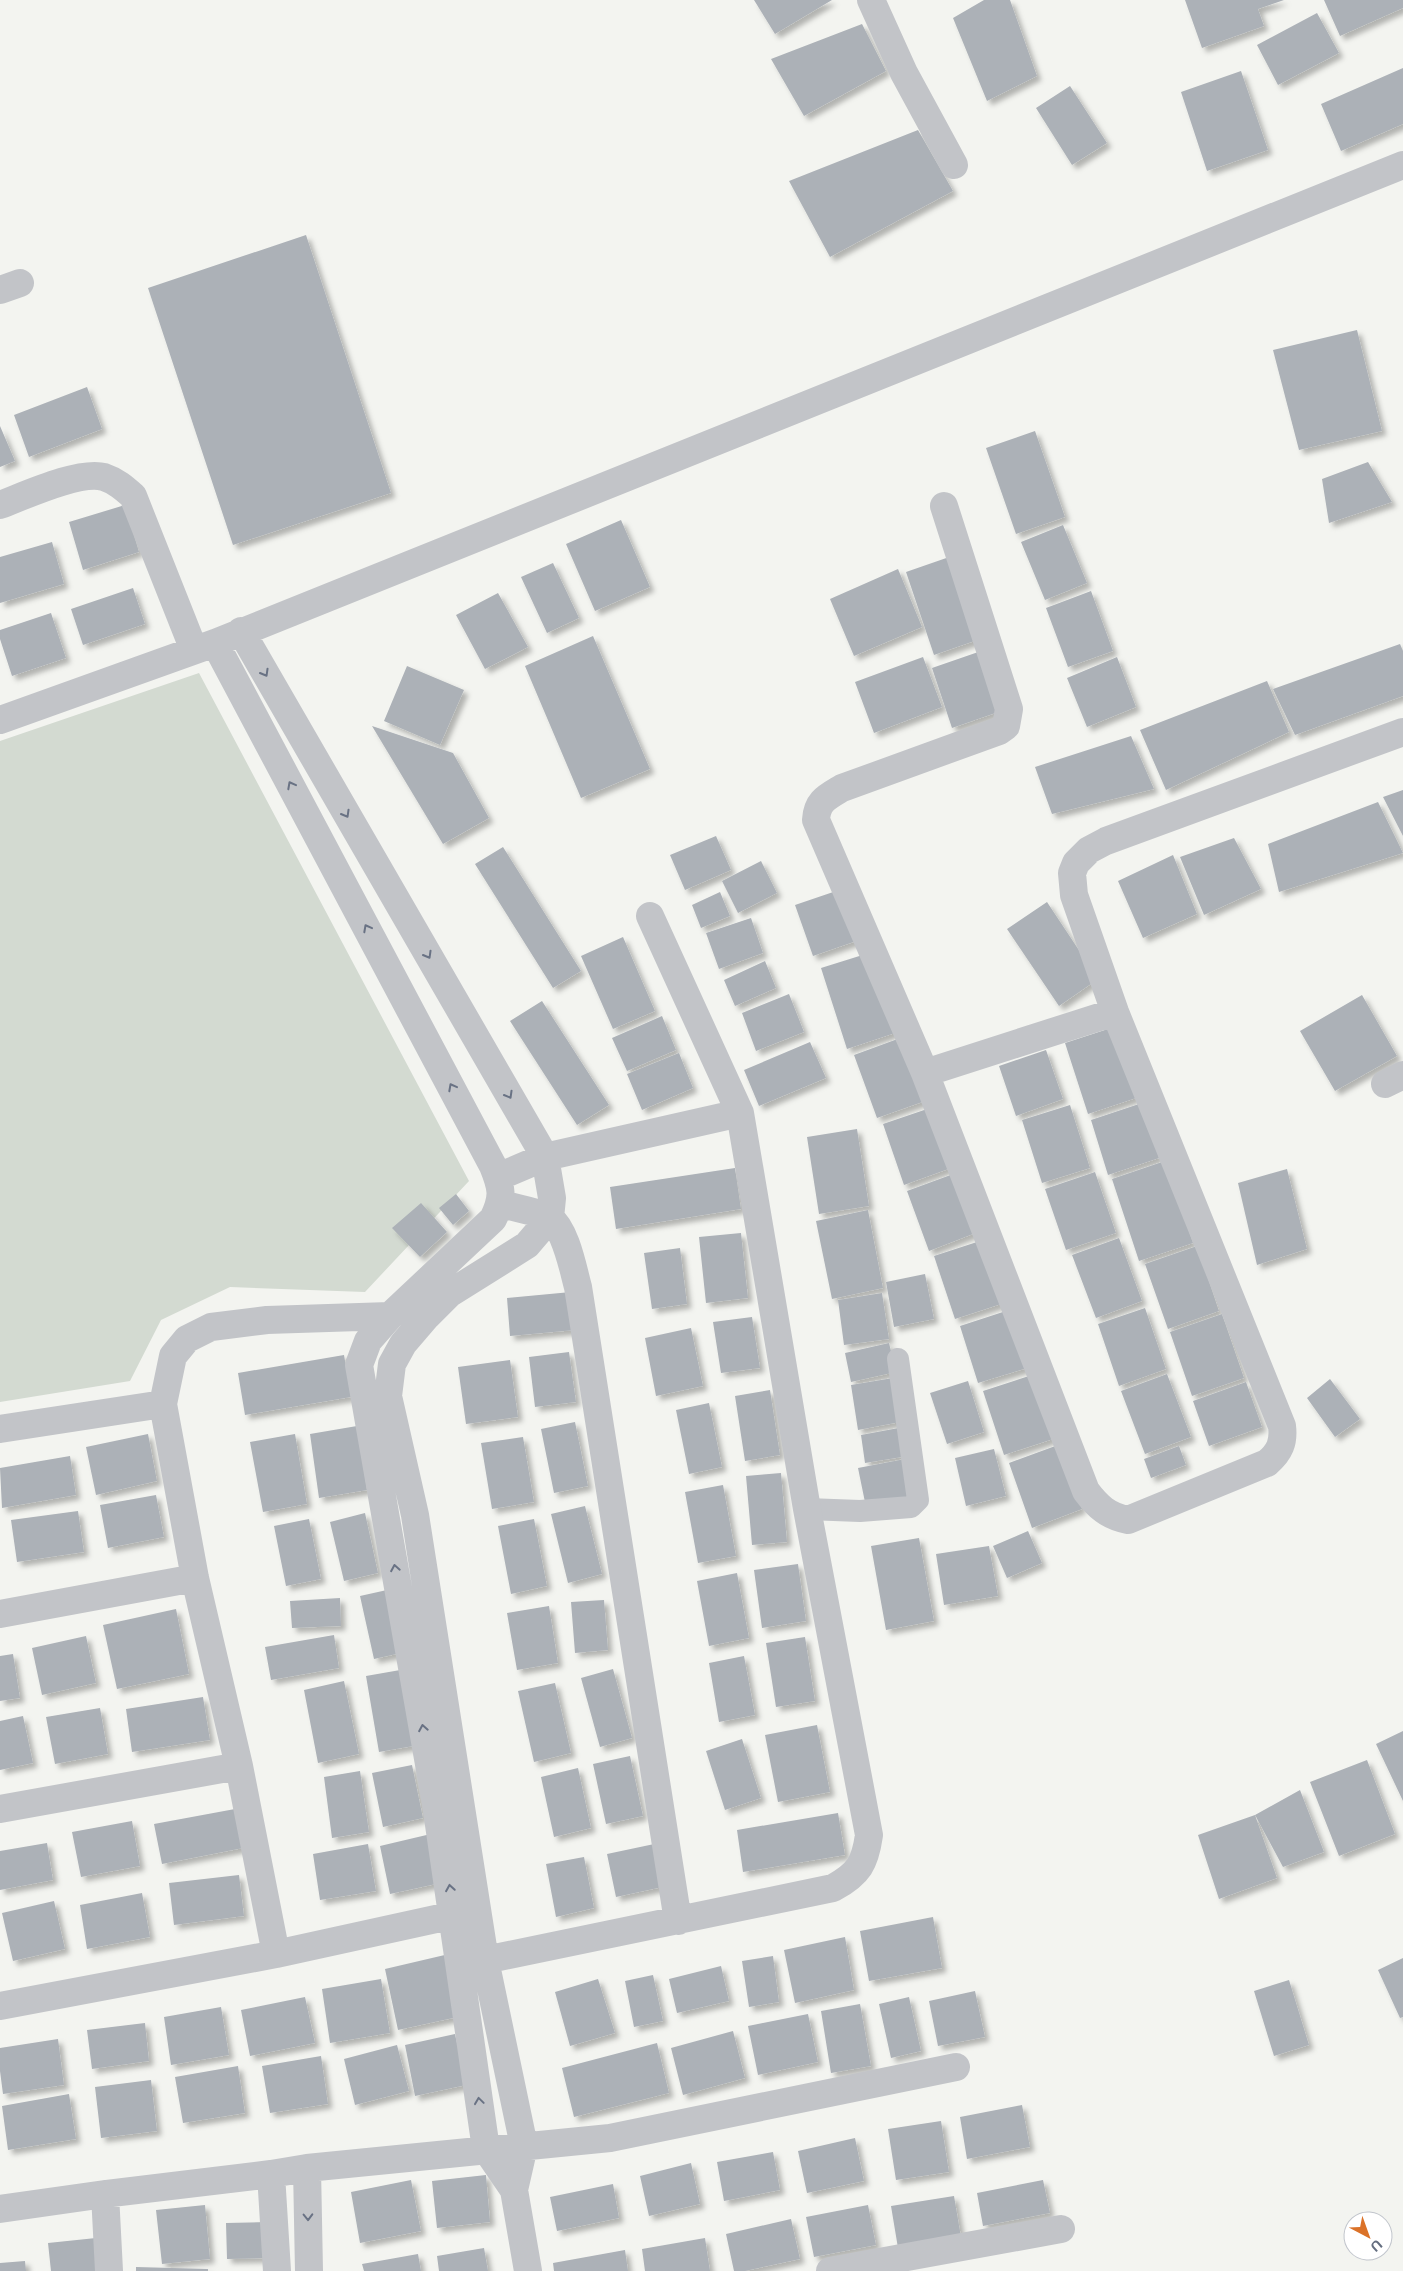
<svg xmlns="http://www.w3.org/2000/svg" width="1403" height="2271" viewBox="0 0 1403 2271" font-family="Helvetica,sans-serif">
<style>
.green{fill:#d3dad1}
.building{fill:#acb1b7;filter:url(#shadow)}
.lines{fill:none;stroke-linecap:round;stroke-linejoin:round}
.service{stroke:#c2c4c8;stroke-width:22}
.minor{stroke:#c2c4c8;stroke-width:28}
.oneway{stroke:#697284}
</style>
<defs>
<filter id="shadow"><feDropShadow dx="4.5" dy="4.5" stdDeviation="2.5" flood-color="#0004"/></filter>
</defs>
<rect width="100%" height="100%" fill="#f3f4f0"/>
<path class="green" d="M199,673l270,508 -104,111 -135,-5 -69,33 -31,61 -130,21v-661z"/>
<path class="building" d="M754,0h78l-57,34z
M984,0h26l27,76 -50,25 -34,-83z
M1185,0h99l-26,9 6,17 -62,22z
M1324,0h79v8l-63,28z
M1317,13l22,40 -61,32 -21,-40z
M862,24l24,47 -82,45 -33,-57z
M1403,68v56l-62,27 -20,-47z
M1241,71l27,79 -61,21 -26,-79z
M1070,86l37,57 -35,22 -36,-57z
M918,130l35,61 -123,66 -41,-76z
M306,235l85,258 -158,52 -85,-257z
M1357,330l25,101 -83,19 -26,-100z
M87,387l15,42 -73,28 -15,-42z
M0,426l15,35 -15,6z
M1035,431l30,86 -49,17 -30,-86z
M1368,462l24,40 -63,21 -7,-44z
M125,505l14,47 -56,18 -14,-48z
M621,520l29,67 -55,24 -29,-67z
M1063,525l24,58 -42,17 -24,-58z
M52,542l12,42 -64,19v-46z
M955,555l28,83 -49,17 -28,-83z
M553,563l26,55 -32,15 -26,-56z
M898,569l24,58 -68,29 -24,-57z
M133,588l12,36 -62,21 -12,-36z
M1091,591l22,60 -45,16 -22,-59z
M498,593l30,54 -43,22 -29,-54z
M51,613l15,45 -54,18 -12,-37v-9z
M593,636l57,133 -69,29 -56,-132z
M1400,644l3,7v45l-108,39 -22,-46z
M984,650l20,60 -52,18 -20,-60z
M923,657l19,50 -68,26 -19,-51z
M1117,657l19,50 -49,20 -20,-49z
M407,666l57,24 -24,55 -56,-24z
M1267,681l22,51 -123,58 -26,-60z
M372,726l81,27 36,65 -46,26z
M1131,736l23,53 -102,25 -17,-47z
M1403,790v46l-20,-39z
M1378,802l25,51 -124,39 -11,-48z
M716,836l15,34 -46,20 -15,-35z
M1234,838l27,51 -57,26 -24,-58z
M503,847l78,124 -28,17 -78,-124z
M1173,855l24,59 -54,24 -25,-57z
M761,861l16,32 -39,20 -16,-32z
M845,888l17,51 -49,17 -18,-51z
M720,892l10,24 -29,12 -9,-23z
M1047,902l51,77 -39,27 -52,-77z
M751,918l12,35 -44,16 -13,-36z
M623,937l32,74 -42,18 -32,-73z
M869,953l26,80 -48,16 -26,-81z
M765,961l11,27 -41,18 -11,-26z
M789,994l15,38 -48,19 -14,-38z
M1362,995l35,61 -62,35 -35,-60z
M542,1001l67,104 -32,20 -67,-104z
M662,1016l14,34 -49,21 -15,-33z
M1114,1027l22,71 -48,16 -23,-71z
M903,1037l22,64 -48,17 -23,-63z
M810,1042l16,36 -67,28 -15,-36z
M1046,1050l17,49 -47,17 -17,-50z
M679,1053l14,35 -51,22 -15,-36z
M1142,1103l17,55 -51,17 -17,-55z
M1070,1105l20,63 -48,15 -20,-63z
M930,1108l21,60 -47,17 -21,-61z
M857,1129l12,77 -50,8 -12,-77z
M1165,1161l28,82 -54,18 -27,-82z
M735,1168l6,41 -125,20 -6,-42z
M1287,1169l20,80 -50,16 -19,-82z
M1095,1172l21,61 -50,17 -21,-61z
M956,1173l22,59 -49,19 -22,-60z
M456,1194l13,17 -16,14 -14,-17z
M421,1203l26,29 -27,25 -28,-29z
M868,1210l15,78 -51,11 -16,-78z
M741,1233l7,65 -42,5 -7,-66z
M1119,1238l23,63 -46,17 -24,-63z
M980,1241l21,63 -46,15 -21,-63z
M1197,1246l22,65 -51,18 -23,-65z
M680,1248l7,56 -35,5 -8,-56z
M925,1274l9,45 -40,8 -8,-45z
M571,1292l4,38 -65,6 -3,-38z
M882,1293l7,46 -45,6 -6,-45z
M1145,1308l21,61 -47,17 -21,-62z
M1009,1310l18,58 -49,15 -18,-57z
M1222,1314l22,64 -52,18 -22,-64z
M752,1317l8,51 -39,5 -8,-51z
M691,1328l12,58 -47,10 -11,-58z
M889,1343l7,29 -45,10 -6,-29z
M569,1352l7,50 -41,5 -6,-50z
M344,1355l7,42 -106,18 -7,-42z
M510,1360l8,57 -52,7 -8,-57z
M1167,1374l24,63 -46,17 -24,-63z
M1032,1375l21,64 -49,16 -21,-64z
M893,1378l7,44 -42,8 -7,-45z
M1330,1379l30,40 -25,18 -28,-39z
M968,1381l16,51 -37,12 -17,-51z
M1246,1382l16,45 -53,19 -16,-45z
M770,1390l10,65 -35,6 -10,-65z
M709,1403l13,64 -33,7 -13,-64z
M575,1422l13,64 -34,7 -13,-64z
M357,1426l10,64 -48,8 -9,-64z
M904,1427l4,29 -43,7 -4,-28z
M148,1434l9,47 -61,14 -10,-48z
M295,1434l12,70 -44,8 -13,-70z
M523,1437l11,65 -42,7 -11,-66z
M1058,1445l24,64 -50,19 -23,-65z
M1179,1446l7,19 -35,13 -7,-19z
M994,1449l12,47 -40,10 -11,-48z
M70,1456l6,39 -74,13 -2,-40z
M905,1459l7,39 -46,9 -8,-39z
M781,1473l6,69 -35,3 -6,-69z
M723,1485l13,71 -38,7 -13,-71z
M156,1495l8,42 -56,11 -8,-43z
M585,1506l17,68 -34,9 -17,-69z
M78,1511l6,41 -67,10 -6,-42z
M365,1513l13,60 -34,8 -14,-59z
M309,1519l12,60 -35,7 -12,-60z
M534,1519l13,67 -36,8 -13,-68z
M1028,1531l14,32 -35,15 -14,-32z
M919,1538l15,83 -48,9 -15,-84z
M989,1546l9,50 -54,9 -8,-51z
M798,1564l8,57 -44,7 -8,-58z
M737,1573l12,65 -40,8 -12,-65z
M387,1590l14,63 -27,6 -14,-63z
M340,1598l1,28 -49,2 -2,-27z
M604,1600l4,50 -33,3 -4,-51z
M549,1606l9,57 -41,7 -10,-57z
M176,1609l13,65 -72,15 -14,-64z
M334,1635l5,33 -68,12 -6,-33z
M86,1636l10,47 -54,12 -10,-47z
M805,1637l10,64 -39,6 -10,-64z
M13,1654l7,44 -20,3v-45z
M744,1656l11,59 -36,7 -10,-59z
M406,1669l13,76 -40,7 -13,-76z
M613,1669l19,69 -32,9 -19,-69z
M344,1681l15,73 -41,9 -14,-73z
M555,1683l16,70 -37,9 -16,-71z
M203,1697l7,43 -78,12 -6,-43z
M100,1708l8,46 -53,10 -9,-47z
M23,1716l10,47 -33,7v-49z
M817,1725l13,67 -52,10 -13,-67z
M1403,1731v70l-27,-57z
M742,1739l19,59 -36,12 -19,-59z
M630,1756l13,60 -37,8 -13,-60z
M1367,1760l28,74 -56,22 -29,-74z
M412,1765l11,53 -40,9 -11,-54z
M578,1768l13,60 -37,9 -13,-60z
M360,1771l9,61 -37,6 -8,-61z
M1300,1790l24,62 -41,15 -28,-52z
M235,1809l8,39 -81,16 -8,-40z
M838,1813l7,42 -102,17 -6,-42z
M1255,1815l22,63 -58,21 -21,-64z
M132,1821l8,45 -59,11 -9,-45z
M435,1833l10,49 -55,12 -10,-48z
M47,1843l6,37 -53,10v-39z
M659,1843l8,43 -51,11 -9,-43z
M368,1844l8,47 -56,9 -7,-46z
M584,1857l10,51 -38,9 -10,-53z
M239,1875l5,41 -70,9 -5,-42z
M142,1893l8,44 -63,12 -7,-44z
M54,1901l11,48 -52,12 -11,-48z
M933,1917l9,51 -73,13 -9,-50z
M845,1937l9,53 -59,13 -11,-53z
M449,1954l13,62 -64,14 -13,-61z
M773,1956l6,46 -30,5 -7,-46z
M1403,1958v59l-3,1 -22,-48z
M721,1966l8,35 -52,12 -8,-34z
M653,1975l10,46 -29,6 -9,-46z
M381,1979l9,54 -60,10 -8,-54z
M598,1979l17,54 -45,13 -15,-54z
M1289,1980l20,65 -35,11 -20,-65z
M975,1991l10,46 -47,9 -9,-45z
M305,1997l10,46 -65,13 -9,-46z
M909,1997l12,54 -30,7 -12,-54z
M860,2004l11,62 -40,7 -10,-62z
M221,2007l8,48 -58,10 -7,-48z
M808,2014l10,48 -60,13 -10,-49z
M145,2023l4,38 -57,8 -5,-39z
M733,2031l12,47 -62,17 -12,-47z
M455,2034l11,51 -51,11 -10,-51z
M58,2039l6,46 -61,9 -3,-23v-23z
M657,2043l12,50 -95,24 -12,-49z
M397,2045l12,46 -54,14 -11,-46z
M321,2056l7,48 -58,9 -8,-47z
M238,2066l7,47 -62,10 -8,-46z
M151,2080l6,51 -56,7 -6,-51z
M69,2094l7,45 -68,11 -6,-44z
M1022,2105l8,42 -63,12 -7,-42z
M941,2121l8,51 -53,8 -8,-51z
M855,2138l9,43 -57,12 -9,-42z
M773,2152l7,38 -56,11 -7,-39z
M691,2163l9,41 -51,12 -9,-40z
M486,2175l4,47 -53,6 -5,-47z
M411,2180l10,51 -61,12 -9,-51z
M1043,2180l7,33 -67,13 -6,-33z
M613,2184l6,34 -62,13 -7,-34z
M954,2196l7,41 -63,11 -7,-42z
M205,2205l5,54 -48,5 -6,-54z
M868,2205l8,40 -62,12 -8,-40z
M791,2219l9,40 -55,12h-11l-8,-37z
M267,2222l2,36 -42,1 -1,-36z
M96,2238l4,33h-49l-3,-28z
M705,2238l5,33h-65l-3,-22z
M484,2248l4,23h-49l-2,-15z
M625,2250l3,21h-74l-1,-8z
M418,2254l3,17h-57l-2,-7z
M25,2261l1,10h-26v-8z
M136,2267l72,2v2h-72z"/>
<g class="lines">
<path class="service" d="M807,1509l53,2 51,-4 7,-7 -20,-141"/>
<path class="minor" d="M871,0l33,73 50,92
M0,290l20,-7
M0,505c24,-9 80,-35 104,-28 12,4 20,11 29,19l61,154
M944,506l65,203 -3,17 -7,5 -157,57c-15,9 -25,13 -26,32l109,253 161,418c12,16 22,25 42,29l139,-57c13,-11 17,-21 15,-37l-167,-414 -41,-117 -2,-22 4,-10 13,-13 17,-9 297,-109
M241,631l304,526 7,41 -2,20 -23,27 -78,49 -22,22 -24,28 -11,20 -4,32 27,119 70,445 39,186 -10,44 14,81
M215,643l278,523c9,22 11,31 0,53l-103,97 -22,25 -9,24 77,439 50,345 28,41
M0,720l215,-77 1188,-478
M650,916l90,197
M925,1073l190,-61
M1385,1084l18,-9
M501,1204c11,3 41,9 49,14 16,12 23,51 28,69l100,634
M163,1404l10,-48 14,-17 24,-12 56,-7 123,-4
M0,1429l163,-25 32,174 44,188 37,188
M0,1614l195,-36
M0,1809l239,-43
M485,1960l348,-72c26,-14 32,-25 36,-53l-62,-326 -67,-396 -195,44 -47,20
M0,2006l276,-52 178,-39
M307,2168l2,103
M271,2174l6,97
M105,2194l4,77
M0,2209l105,-15 166,-20 36,-6 303,-30 346,-71
M830,2271l231,-42"/>
</g>
<defs><path id="oneway-chevron" d="M-2-3.5L2.5 0L-2 3.5" fill="none" stroke-width="1.6" stroke-linecap="round" stroke-linejoin="round" transform="scale(1.25)"/></defs>
<g class="oneway">
<use href="#oneway-chevron" transform="translate(265 673) rotate(60)"/>
<use href="#oneway-chevron" transform="translate(291 785) rotate(-118)"/>
<use href="#oneway-chevron" transform="translate(346 814) rotate(60)"/>
<use href="#oneway-chevron" transform="translate(367 928) rotate(-118)"/>
<use href="#oneway-chevron" transform="translate(428 955) rotate(60)"/>
<use href="#oneway-chevron" transform="translate(452 1087) rotate(-118)"/>
<use href="#oneway-chevron" transform="translate(509 1095) rotate(60)"/>
<use href="#oneway-chevron" transform="translate(395 1568) rotate(-100)"/>
<use href="#oneway-chevron" transform="translate(423 1728) rotate(-100)"/>
<use href="#oneway-chevron" transform="translate(450 1888) rotate(-99)"/>
<use href="#oneway-chevron" transform="translate(479 2101) rotate(-98)"/>
<use href="#oneway-chevron" transform="translate(308 2217) rotate(89)"/>
</g>
<g transform="translate(1368 2236) rotate(139)"><circle r="24" fill="#ffffff" stroke="#c1c5cc"/>
<path d="M0-4L9 19L0 12L-9 19Z" fill="#db7228"/>
<text y="-8" font-size="14" font-weight="bold" text-anchor="middle" fill="#646e80">U</text>
</g>
</svg>
